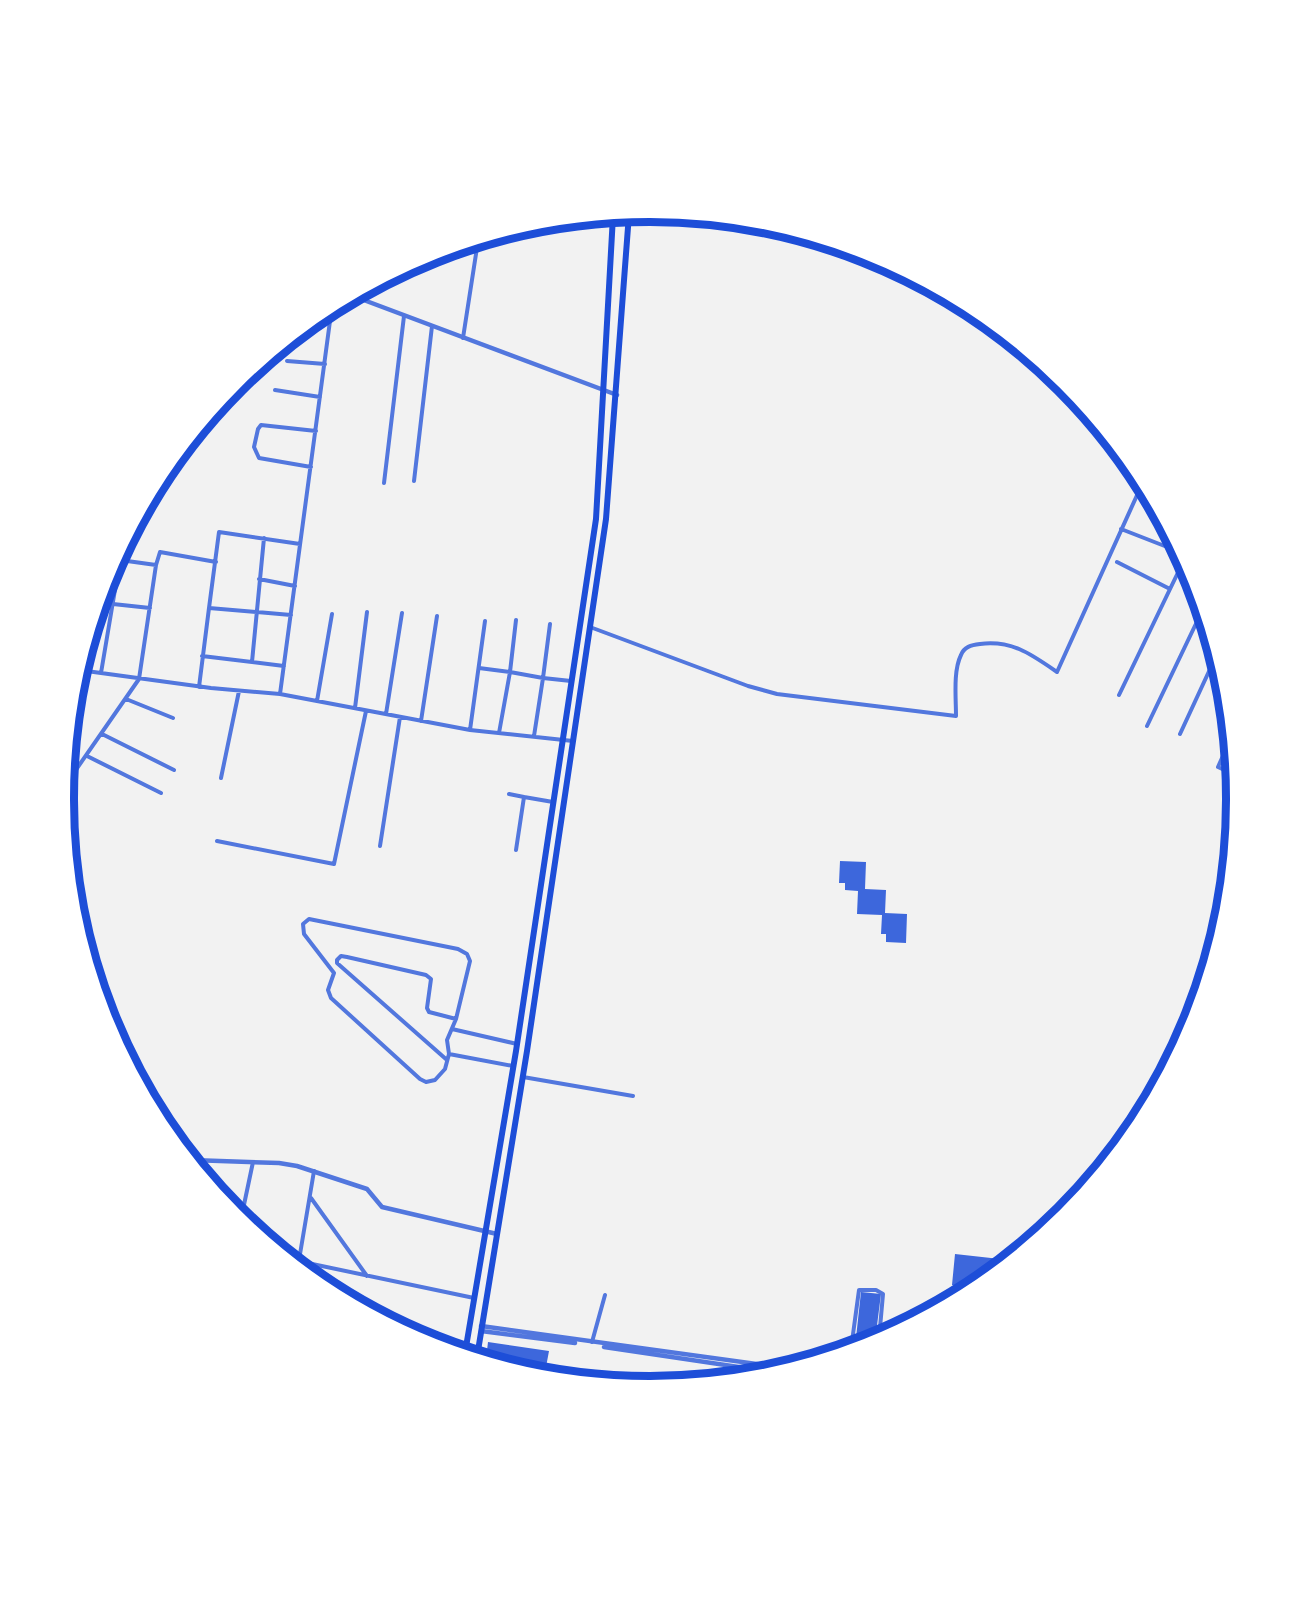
<svg xmlns="http://www.w3.org/2000/svg" width="1300" height="1598" viewBox="0 0 1300 1598" font-family="'Work Sans',sans-serif">
<style>
.building{fill:#3d67dc}
.lines{fill:none;stroke-linecap:round;stroke-linejoin:round}
.minor{stroke:#5277de;stroke-width:4}
.tertiary{stroke:#5277de;stroke-width:4.5}
.primary{stroke:#1d4ed8;stroke-width:6}
.rim{fill:none;stroke:#1d4ed8;stroke-width:8}
</style>
<rect width="100%" height="100%" fill="#f2f2f2"/>
<path class="building" d="M840,861l26,1 -1,27 21,1 -1,23 22,1 -1,29 -20,-1v-8h-5l1,-19 -25,-1 1,-23 -13,-1v-7h-6z
M955,1254l54,6 -34,28 -23,-3z
M861,1292l20,2 -6,47 -20,6z
M488,1342l61,9 -3,16 -60,-8z
M584,1375l44,7v-4l5,1v3l12,4 -61,-7z"/>
<g class="lines">
<path class="minor" d="M463,338l15,-97
M287,361l38,3
M275,390l45,7
M311,467l-52,-9 -5,-11 4,-18 3,-4 55,6
M414,481l18,-155
M384,483l20,-167
M1121,529l59,23
M1117,562l53,27
M156,565l4,-13 56,10
M259,579l36,7
M113,604l37,4
M291,615l-82,-7 10,-76 81,12
M550,624l-7,54 28,3
M590,627l158,59 29,8 179,22c0,-18 -3,-45 5,-61 3,-8 10,-10 19,-11 32,-4 51,10 77,28l86,-190
M202,656l82,10
M252,662l12,-124
M479,668l31,4 6,-52
M79,670l132,18 69,6 52,-388
M199,687l10,-79
M280,694l190,36 103,11
M1119,695l65,-135
M126,699l47,19
M317,701l15,-87
M355,708l12,-96
M386,714l16,-101
M421,721l16,-105
M1147,726l56,-117
M470,730l15,-109
M499,733l11,-61 33,6 -9,58
M102,734l72,36
M1180,734l37,-80
M1231,738l-13,29 17,8
M87,756l74,37
M221,778l18,-87
M64,787l75,-108 17,-114 -36,-5 -19,113
M509,794l15,3
M217,841l117,23 32,-153
M380,846l20,-129
M516,850l8,-53 29,5
M309,919l149,30 9,5 3,7 -14,58 -9,21 2,14 -4,15 -10,11 -9,2 -6,-3 -89,-81 -3,-8 6,-17 -30,-39 -1,-10z
M452,1029l65,15
M449,1054l64,12
M447,1060l-110,-97v-3l4,-4 6,1 79,18 5,4 -4,29 2,4 27,7
M523,1077l110,19
M311,1198l56,78
M241,1219l12,-57
M298,1261l176,37
M298,1266l16,-95
M592,1342l13,-47
M851,1349l8,-59h17l7,4 -4,45"/>
<path class="tertiary" d="M353,296l264,99
M191,1160l88,3 18,3 70,23 15,18 115,27
M481,1326l304,42
M481,1331l94,12
M604,1347l169,25"/>
<path class="primary" d="M465,1353l51,-302 80,-532 17,-303
M477,1357l50,-306 79,-532 23,-305"/>
</g>
<path d="M0 0H1300V1598H0ZM650 222H650A576 576 0 0 1 1226 798V800A576 576 0 0 1 650 1376H650A576 576 0 0 1 74 800V798A576 576 0 0 1 650 222Z" fill="#fff" fill-rule="evenodd"/>
<path class="rim" d="M650 222H650A576 576 0 0 1 1226 798V800A576 576 0 0 1 650 1376H650A576 576 0 0 1 74 800V798A576 576 0 0 1 650 222Z"/>
</svg>
